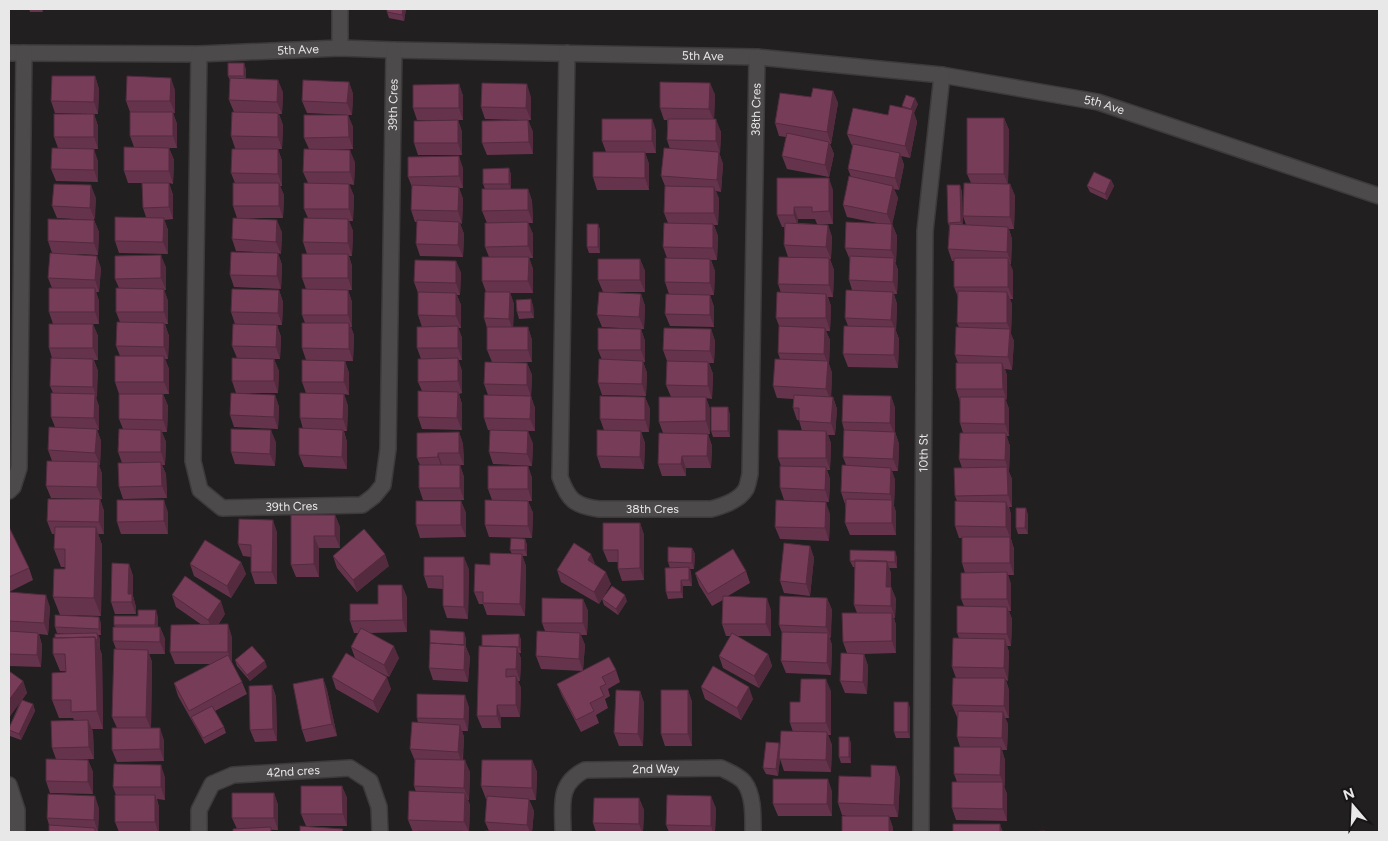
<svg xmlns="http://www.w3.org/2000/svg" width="1388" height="841" viewBox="0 0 1388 841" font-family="Figtree,sans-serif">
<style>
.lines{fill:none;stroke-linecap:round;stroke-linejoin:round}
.minor-casing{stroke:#3c3a3a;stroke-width:18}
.minor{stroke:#4d4a4b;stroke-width:15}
.wall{fill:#65344c}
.shaded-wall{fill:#532a3e}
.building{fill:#763c58;stroke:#532a3e}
.labels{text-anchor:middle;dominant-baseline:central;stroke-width:4;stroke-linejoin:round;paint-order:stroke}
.street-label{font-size:12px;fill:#e9e8e8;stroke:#181516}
</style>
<rect width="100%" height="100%" fill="#211f20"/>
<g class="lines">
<g class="minor-casing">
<g id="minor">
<path d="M340,9v39"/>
<path id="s1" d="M9,53l190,1 141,-6 54,2 363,7 185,18 156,27 281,94"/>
<path id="s2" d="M567,53l-7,424c8,23 15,29 39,32h112c12,-3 28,-8 35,-20 2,-4 3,-11 4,-15l7,-417"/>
<path id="s3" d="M199,54l-6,407 7,29 22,18 140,-3 12,-9 9,-11 5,-36 6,-399"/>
<path d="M9,491l4,-4 6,-19 5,-415"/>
<path d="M9,785l8,25v22"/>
<path id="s4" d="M199,832v-22l13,-26 21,-9 117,-7 20,13 9,26 1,25"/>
<path id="s5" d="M563,832c0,-26 -6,-48 22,-62l136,-2c8,4 17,7 23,14 10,13 9,35 9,50"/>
<path id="s6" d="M921,832l4,-601 17,-156"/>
</g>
</g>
<use href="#minor" class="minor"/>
</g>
<path class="wall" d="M29,9h13l1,3h-13z
M406,9l-2,12 -15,-3 -2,-6z
M246,69v10l37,13 -1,22h-3l4,11 -1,24h-4l4,12v25h-2l4,9 -1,23h-35l34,14 -1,22 -3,-1 4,12 -1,24 -47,-2 -4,-12 43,-22 -37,-2 -4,-12 5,-21 -4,-12 2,-23 -4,-10 4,-25 -4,-12 3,-24 -5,-12 1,-20 -2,-4z
M95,76l4,13 -1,25h-4l4,12v23h-8l8,12v21l-42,-1 -5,-12 7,-21 -4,-11 33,-23 -32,-1 -4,-12z
M349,82l4,12 -1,21h-4l5,12v22l-28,1 30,12 -1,23 -5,-1 5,12 -1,25h-4l4,10 -1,25h-3l3,10v24h-4l4,12v25h-1l3,8 -1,26h-8l4,12v22l-5,-1 4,12 -1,25h-3l3,11v27l-43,-2 -5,-12 4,-26 -3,-11 6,-25 -4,-11 4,-22 -4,-12 3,-25 -3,-8 4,-26 -4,-11 5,-24 -4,-12 5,-24 -4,-9 4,-26 -5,-11 6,-23 -5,-11 43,-23 -40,-2 -5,-12z
M710,83l5,12 -1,24 7,13 -1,21h-1l4,11 -2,28 -5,-1 3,8 -1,26h-4l4,11 -1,24h-6l4,11 -1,24h-4l4,12v20l-44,-1 -5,-12 4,-20 -4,-12 2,-24 -4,-11 5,-24 -4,-10 1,-27 -4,-10 9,-27 -3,-9v-20h-3l-4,-12z
M459,84l4,12v24h-46l-4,-12z
M175,90v23h-2l4,11v24h-8l5,12 -1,24 -4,-1 4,12v24l-9,1 4,10v24l-49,-1 -4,-12 31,-24 -3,-9 9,-25h-24l-4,-12 10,-24 -4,-11v-24l-4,-11z
M833,91l5,12 -7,41h-1l4,10 -5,23 -42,-8 -5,-13 4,-19 -7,-1 -4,-13 36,-26z
M531,97v23h-3l5,12v22l-46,1 -5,-12 37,-23 -34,-1 -4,-12z
M918,104l-4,9 3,9 -7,36 -9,-2 3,9 -5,25 -5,-1 4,9 -6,26 5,12 -1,26h-1l3,8 -1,24h-3l3,10 -1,27 3,8 -1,29 -50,-1 -5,-13 5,-28 -3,-8 7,-28 -3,-10 1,-20 -5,-12 32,-25 -30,-6 -4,-12 8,-28 -3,-8 5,-23h-1l-5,-12 56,-26 -1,-2z
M1004,118l5,12 -1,54h2l5,12 -1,33h-5l3,10 -1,25h-1l3,7v28h-3l2,5 -1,30 3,7 -2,29 -7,-1 2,6 -1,26 3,8v27h-3l4,10 -1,26 3,7v28h-3l2,7v25l3,10v26h-6l3,9v27h-2l3,8 -1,27h-4l2,6 -1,29 -2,-1 3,10v28h-4l3,6 -1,26h-5l3,10 -1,27 3,7v27l-51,-1 -4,-12 5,-26 -3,-8 6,-27 -3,-10v-20l-5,-12 4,-27 -4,-11 7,-29 -2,-5 7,-27 -3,-7 4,-26 -3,-10v-25h-3l-4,-12 2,-25 -2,-5 7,-28 -3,-9 4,-26 -3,-10v-21l-4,-13 2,-26 -3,-8 4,-28 -2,-4 1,-26 -4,-10v-26h-2l-4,-12 1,-23 -1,-3 14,-32 1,34h3l-3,-9 8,-33 -4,-9z
M652,119l4,12v22h-11l4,11v26h-52l-4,-13 13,-25 -4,-11z
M458,120l4,12v23h-44l-4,-12z
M463,168v20h-4l4,11 -1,25 -2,-1 4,11 -1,23 -43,-1 -4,-12 1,-22h-2l-4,-12 1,-23 -4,-10z
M509,168l2,7v14h17l4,12 1,22h-5l5,11v24h-4l4,11v24h-23l4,11 -1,23h15l4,13v22h-40l-5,-12v-22l-3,-10 2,-26 -4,-11 7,-24 -4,-10 2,-24 -5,-12 3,-22 -2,-5z
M777,178l56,12v34h-16l-2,-5h-17v4l30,2 4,12 -1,22h-1l4,11 -1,27h-5l3,9 -1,25h-4l4,9 -1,24 3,9 -1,24h2l4,12 -2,26h-7l3,8 -1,27h-3l3,9 -1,23 -45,-2 -4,-12 1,-22 -3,-8 24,-27 -3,-11h-2l-4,-12v-9l-16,-1 -4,-12 7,-27 -2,-6 1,-27 -3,-8 5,-25 -3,-9 32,-26 -22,-1 -4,-12v-18h-2l-5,-12z
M1111,180l3,6 -7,14 -17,-8 -3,-6z
M96,198l-2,22 5,12 -1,23 -22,-1 25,14 -2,24h-3l3,9v23h-6l5,12v24h-4l4,11 -2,28 3,7v24h-2l4,11 -1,24h-1l3,9v25l-51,-1 -5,-12 6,-25 -4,-11 7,-23 -4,-10 2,-24 -3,-7 2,-28 -3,-10 4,-24 -4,-12 3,-24 -4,-10 4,-25 -4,-12 44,-21 -35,-2 -5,-12z
M598,224l2,6v23h-11l-2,-6z
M640,259l5,12v21h-38l34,2 4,12 -1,23h-3l4,12v21h-2l4,11 -1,23 -44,-1 -4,-12 4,-23 -4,-10 40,-21 -36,-2 -5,-12 6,-23 -5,-12z
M456,261l5,12 -1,22h-3l4,10v23h-3l4,10v22h-4l4,11v22l-3,1 3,10v26l-40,-1 -4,-12 4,-26 -4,-9 3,-23 -4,-11 5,-21 -4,-12v-22l-4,-11z
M166,267v23h-2l4,11v23h-3l4,12 -1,23h-3l4,10v25h-6l5,12 -1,26h-5l4,10 -1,23h-3l4,9 1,24 -44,1 -4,-12 3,-24 -4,-11 5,-23 -4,-10v-25l-4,-12 5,-26 -4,-10 4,-24 -4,-10 3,-24 -4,-9z
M279,290l4,12 -1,23h-5l4,12 -1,22h-6l5,12 -1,22h-40l37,2 4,12 -1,22 -44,-2 -4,-12 6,-22 -4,-12 41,-22 -36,-1 -5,-12 3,-22 -4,-12z
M533,305l1,13 -15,1 -2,-7z
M711,329l4,12 -1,22h-5l4,11 -1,25 -6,-1 4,11v25h-17h15l4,12 -1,22h-25v8h-24l-4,-12 5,-31 -4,-11 12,-25 -5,-12 1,-24 -4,-11z
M527,363l5,12 -1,22 4,11v23l-47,-1 -4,-12 4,-23 -4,-11z
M891,396l4,12v24l4,12 -1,27h-6l3,9 -1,26 2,6v23h-46l-5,-12v-19l-4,-12 5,-27 -3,-8 1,-27 -2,-8z
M645,397l5,12 -1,23h-8l4,11 -1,26 -43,-1 -4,-12 7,-26 -4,-11z
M730,414v23h-17l-2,-6z
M459,432l4,12 1,21h-19h15l4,12v23h-41l-4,-12 1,-23 -3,-7z
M276,442l-1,24 -40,-2 -4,-12z
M533,443l-1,23 -39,-2 -4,-12z
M528,466l4,12v23h-4l5,12 -1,25 -43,-1 -4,-12 7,-25 -4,-11z
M100,499l4,12v23h-6l4,11 -1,71 -41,-1 -7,-18 12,-28v-2h-4l-7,-18 1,-15h-3l-5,-13z
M461,501l5,12v24l-46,1 -4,-13z
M168,512v22h-47l-4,-12z
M830,514l-1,27 -49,-2 -5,-12z
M1028,514v20h-10l-2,-6z
M291,515h44l5,12v21h-21v29h-23l-5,-12z
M640,523l4,12v45l-22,1 -4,-12v-7h-10l-5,-12z
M9,527l20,41 4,12 -24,12z
M277,532v52h-22l-4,-12v-15l-8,-1 -5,-12z
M525,539l2,6v11h-5l4,10 -1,50 -38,-1 -4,-11h-4l-5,-12 16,-27 22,-11 -2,-4z
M810,546l4,12 -4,38 -26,-3 -4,-12z
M692,548l3,6 -1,15h-4l1,4 1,13h-9v12l-15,1 -2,-7 4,-24 -2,-6z
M333,556l56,10 -32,26 -20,-24z
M897,557v11h-8l2,5v14l5,12 -1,19h-1l2,7v28l-34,1h2l4,12 -1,28 -22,-1 -5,-12 7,-28 -4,-11 14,-29 -3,-8 1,-38h-2l-3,-6z
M241,562l5,12 -15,24 -37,-22 -4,-12z
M129,564l4,12v20l3,11v7h-21l-4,-12z
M596,565l15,19 -12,20 -38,-22 -4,-12z
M469,569l-1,50 -21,-1 -4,-12v-17l-15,-1 -4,-12z
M746,571l4,12 -22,13 43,14v26h-34l31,18 4,12 -13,22 -36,-20 -4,-12 12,-20h-5l-4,-12 1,-24 -11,6 -13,-21 -4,-12z
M9,592l41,15 -2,28 -9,-1 3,11 -1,22 -32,-1z
M172,595l53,19 -7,11 14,12v26l10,19 5,12 -32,17 9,16 2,6 -21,11 -27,-48 -4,-13 38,-19h-37l-5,-12 32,-27 -26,-18z
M407,597v35l-37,1 29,25 -10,19 -12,-6 14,18 -13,24 -42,-24 -4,-12 23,-19 -4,-11 7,-14h-4l-4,-12 28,-17z
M827,598l5,12 -2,29 2,6 -1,30 -45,-2 -5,-12 1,-28 -3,-8z
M583,599l5,12 -1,24h-6l4,10 -2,25h33l4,12 -12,7 2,7 -5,3 3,9 -12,7 3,8 -18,9 -19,-36 -5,-12 26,-13 -42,-2 -5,-13 9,-25 -3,-8z
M602,599l25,2 -9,14 -14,-10z
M158,617v10h2l5,12v15h-16l3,8 -1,66 13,12v21l-47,1 -5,-12 5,-22 -5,-11 4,-68 -3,-8 2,-14 -1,-2z
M101,623v12h-3l2,4v10l2,6 1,74h-11l1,3 1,27 -27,1h21l5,12v22l-43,-1 -4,-12 10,-22 -4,-11 22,-28 -1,-2h-14l-7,-18 14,-28v-1h-6l-7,-17 2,-16 12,-4 -10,-1 -2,-6z
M519,634l2,6v13h-2l2,6 -1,22h-2l3,7 -1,29h-19v11h-19l-5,-12 5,-70z
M466,638v9l4,10 -2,25 -35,-2 -4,-12 1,-23v-2z
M235,660l32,7 -17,14 -13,-15z
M323,678l4,12 10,46 -31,6 -4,-12z
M23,681l4,12 -5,7 11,4 2,7 -14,29 -11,-4 -1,-5v-3l11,-26z
M272,685l4,12 1,44 -22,1 -5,-12z
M701,687l52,12 -12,21 -36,-21z
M688,690l4,12v44h-27l-4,-12z
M640,691l4,12 -1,43h-24l-5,-13z
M831,691v44h-3l4,10 -1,27 -47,-1 -4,-12 -2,17 -12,-2 -3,-6 16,-25 1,4 13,-15 -3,-9 10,-21z
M469,707l-1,24h-6l2,6 -1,23 7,12 -1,28h-1l2,5 -1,27h-56l-5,-12 8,-28 -2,-6 1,-25 -5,-12 8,-26 -1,-5z
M910,708v30h-14l-2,-6z
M849,737l2,7v19h-10l-2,-6z
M532,760l5,12 -1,28h-7l5,11 -2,21h-47l4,-1 -4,-9 2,-23h-1l-5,-13z
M896,766l4,12 -2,39h-9l4,11 -51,-13 -4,-12 33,-26z
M165,777v23l-8,-1 2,8v25h-40l-4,-10 1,-27 -3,-8z
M342,786l5,12v28h-41l-5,-12z
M832,791v25h-54l-5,-12z
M274,793l4,12v25l-41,-1 -5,-11z
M639,798l5,12 -1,22h-47l-3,-9z
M99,808l-1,24 -49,-7 -2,-7z
M716,808l-1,24h-46l-3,-7z"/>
<path class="shaded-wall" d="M403,9h3l-2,12 -2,-6z
M244,63l2,6v13l-2,-6z
M95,76l4,13 -1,25 -4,-12z
M171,78l4,12v23l-5,-12z
M278,80l5,12 -1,22 -5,-12z
M349,82l4,12 -1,21 -5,-12z
M710,83l5,12 -1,26 -5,-12z
M459,84l4,12v24l-4,-12z
M527,84l4,13v23l-5,-12z
M833,91l5,12 -7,41 -4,-12z
M915,98l3,6 -4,9 3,9 -7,36 -5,-12 6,-37z
M173,112l4,12v24l-4,-12z
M278,113l5,12 -1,24 -4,-12z
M94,114l4,12v23l-4,-12z
M348,115l5,12v22l-4,-12z
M1004,118l5,12 -1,56 -4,-12z
M652,119l4,12v22l-4,-12z
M716,119l5,13 -1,21 -4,-12z
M458,120l4,12v23l-4,-12z
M528,120l5,12v22l-4,-12z
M829,142l5,12 -5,23 -4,-12z
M169,148l5,12 -1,24 -4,-13z
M94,149l4,12v21l-4,-12z
M278,149l4,12v25l-4,-12z
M350,150l5,12 -1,23 -4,-13z
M645,152l4,12v26l-4,-12z
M719,152l4,12 -2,28 -4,-12z
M900,153l4,12 -5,25 -4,-12z
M459,156l4,12v20l-4,-12z
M509,168l2,7v15l-2,-6z
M829,178l4,12v34l-4,-13z
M1111,180l3,6 -7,14 -2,-6z
M169,183l4,12v24l-4,-12z
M279,183l5,12 -1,23 -4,-12z
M349,184l5,12 -1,25 -4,-12z
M1010,184l5,12 -1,33 -4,-12z
M91,185l5,13 -1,22 -5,-12z
M960,185l2,6 1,37 -2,-6z
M893,186l5,12 -6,28 -5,-12z
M459,187l4,12 -1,25 -4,-13z
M714,187l5,12 -1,26 -4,-12z
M528,189l4,12 1,22 -5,-13z
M794,207l4,12v8l-4,-12z
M164,218l4,12v24l-5,-12z
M348,219l5,12 -1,25 -4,-13z
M94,220l5,12 -1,23 -4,-12z
M277,220l5,12 -1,22 -5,-12z
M459,222l5,12 -1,23 -5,-12z
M528,222l5,12v24l-5,-12z
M598,224l2,6v23l-2,-6z
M713,224l5,12 -1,24 -4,-12z
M892,224l5,12 -1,26 -5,-12z
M828,225l4,12 -1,22 -5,-12z
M1008,227l4,12 -1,25 -4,-12z
M278,253l4,12 -1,24 -4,-13z
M348,254l4,12v24l-4,-12z
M161,255l5,12v23l-5,-12z
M97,256l4,12 -2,24 -4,-12z
M529,257l4,12v24l-5,-12z
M829,258l5,12 -1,27 -4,-12z
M894,258l4,12 -1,24 -4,-12z
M1008,258l5,13v28l-5,-12z
M640,259l5,12v21l-5,-12z
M710,259l5,12 -1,24 -4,-12z
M456,261l5,12 -1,22 -4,-12z
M95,288l4,13v23l-4,-12z
M164,289l4,12v23l-4,-12z
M279,290l4,12 -1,23 -4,-12z
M348,290l4,12v25l-4,-12z
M510,292l4,12 -1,27 -4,-12z
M893,292l4,12 -1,27 3,8 -1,29 -4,-13 1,-26 -4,-9z
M1007,292l5,12 -1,30 3,7 -2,29 -4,-13 2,-27 -3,-7z
M456,293l5,12v23l-5,-12z
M641,294l4,12 -1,23 -5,-12z
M826,294l5,12 -1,25 -4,-13z
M710,295l4,12v20l-4,-12z
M531,299l2,6 1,13 -3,-6z
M164,323l5,13 -1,23 -4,-12z
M349,323l5,12 -1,26 -4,-12z
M93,324l5,12v24l-5,-12z
M277,325l4,12 -1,22 -4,-12z
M458,326l4,12v22l-4,-12z
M528,327l4,13v22l-4,-12z
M825,328l5,12 -1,24 3,9 -1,28 -5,-12 2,-25 -4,-10z
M641,329l4,12v21l-4,-12z
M711,329l4,12 -1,22 -4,-12z
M164,356l5,13v25l-5,-12z
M458,358l4,13v22l-4,-12z
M93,359l5,12 -1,28 -4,-12z
M274,359l5,12 -1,22 -4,-12z
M345,361l4,12v22l-5,-13z
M643,361l4,12 -1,23 -4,-12z
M708,362l5,12 -1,25 -4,-13z
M527,363l5,12 -1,22 -4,-12z
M1002,363l5,12v26l-4,-12z
M458,392l4,12v26l-5,-12z
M95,394l4,12v24l-5,-12z
M163,394l5,12 -1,26 -4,-12z
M344,394l4,12 -1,25 -4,-12z
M275,395l4,12 -1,22 -4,-12z
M531,396l4,12v23l-5,-12z
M891,396l4,12v27l-5,-12z
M645,397l5,12 -1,23 -4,-12z
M706,397l4,12v25l-4,-13z
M833,397l4,12 -2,26 -4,-12z
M1005,397l4,12v27l-4,-12z
M728,407l2,7v23l-2,-6z
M97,429l4,12 -1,24 -5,-12z
M161,430l5,12 -1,23 -4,-13z
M271,430l5,12 -1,24 -5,-12z
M343,430l4,12v27l-5,-12z
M528,431l5,12 -1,23 -5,-12z
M641,431l4,12 -1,26 -4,-12z
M826,431l5,12 -1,27 -4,-12z
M459,432l4,12 1,21 -5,-12z
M895,432l4,12 -1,27 -5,-12z
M1006,433l4,13 -1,26 -4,-12z
M708,434l4,12 -1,22 -4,-12z
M438,453l4,12v4l-4,-12z
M682,456l4,12v8l-5,-12z
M98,462l4,12v25l-5,-12z
M161,462l5,12 1,24 -5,-12z
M460,465l4,12v23l-4,-12z
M528,466l4,12v23l-4,-12z
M826,467l4,12 -1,23 -4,-12z
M1007,467l5,12v28l-4,-12z
M891,468l4,12 -1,26 -4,-12z
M100,499l4,12v23l-5,-12z
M164,500l4,12v22l-4,-13z
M892,500l4,12v23l-4,-12z
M461,501l5,12v24l-5,-12z
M528,501l5,12 -1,25 -4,-12z
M826,502l4,12 -1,27 -4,-13z
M1006,502l5,12v25l3,10v26l-4,-12v-26l-4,-10z
M1026,508l2,6v20l-3,-6z
M335,515l5,12v21l-5,-12z
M273,520l4,12v52l-5,-12z
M640,523l4,12v45l-4,-12z
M96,527l6,18 -1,71 -7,-18z
M314,536l5,12v29l-5,-13z
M525,539l2,6v11l-2,-6z
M810,546l4,12 -4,38 -4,-12z
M692,548l3,6 -1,15 -2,-6z
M895,551l2,6v11l-2,-6z
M385,554l4,12 -32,26 -4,-12z
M522,554l4,12 -1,50 -5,-12z
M591,554l5,12 -8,-6z
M464,557l5,12 -1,50 -4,-12z
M887,561l4,12v26l-5,-12z
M241,562l5,12 -15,24 -4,-12z
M129,564l4,12v20l3,11v7l-8,-20z
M689,567l2,6 1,13 -3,-6z
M606,572l5,12 -12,20 -5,-12z
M1007,572l4,12v27l-4,-12z
M681,580l2,6v12l-2,-6z
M402,585l5,12v35l-4,-12z
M891,587l5,12 -1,19 -4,-12z
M46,595l4,12 -2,28 -4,-12z
M625,595l2,6 -9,14 -2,-6z
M767,598l4,12v26l-5,-12z
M827,598l5,12 -1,29 -5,-12z
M583,599l5,12 -1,24 -4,-12z
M221,601l4,13 -12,18 -5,-12z
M1007,607l5,12 -1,27 -4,-12z
M156,610l2,7v15l-3,-7z
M892,613l4,12v28l-4,-12z
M99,617l2,6v12l-2,-6z
M228,624l4,13v27l-4,-12z
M160,627l5,12v15l-5,-12z
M464,632l2,6v9l4,10 -2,25 -4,-12z
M38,633l4,12 -1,22 -4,-12z
M97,633l3,6v10l-2,-6z
M580,633l5,12 -2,26 -4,-12z
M828,633l4,12 -1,30 -4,-12z
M519,634l2,6v13l-2,-6z
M95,637l7,18 1,74 -6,-18z
M1005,639l4,13 -1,29 -4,-13z
M394,646l5,12 -10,19 -5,-12z
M517,647l4,12 -1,22 -4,-12z
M148,650l4,12 -1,67 -5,-12z
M768,654l4,12 -13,22 -5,-12z
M864,654l4,12 -1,28 -4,-12z
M265,661l2,6 -17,14 -3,-6z
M516,676l5,12 -1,29 -4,-12z
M387,677l4,12 -13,24 -5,-12z
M323,678l4,12 10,46 -5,-12z
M1005,678l4,12v28l-5,-12z
M826,679l5,12v44l-5,-12z
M23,681l4,12 -18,25v-18z
M272,685l4,12 1,44 -4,-12z
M749,687l4,12 -12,21 -4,-12z
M688,690l4,12v44l-4,-12z
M640,691l4,12 -1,43 -5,-12z
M465,695l4,12 -1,24 -4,-12z
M908,702l2,6v30l-2,-6z
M33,704l2,7 -14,29 -2,-6z
M497,705l4,12v11l-4,-12z
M1003,712l5,12 -1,26 -5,-12z
M88,720l5,12 1,27 -5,-12z
M460,725l4,12 -2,27 -4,-12z
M160,728l4,12v21l-4,-12z
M827,732l5,13 -1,27 -5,-12z
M849,737l2,7v19l-2,-6z
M779,743l2,6 -3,27 -2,-7z
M1001,747l4,13v27l-5,-12z
M88,760l5,12v22l-5,-12z
M465,760l5,12 -1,28 -5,-12z
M532,760l5,12 -1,28 -4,-12z
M161,765l4,12v23l-4,-13z
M896,766l4,12 -2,39 -4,-12z
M828,779l4,12v25l-5,-12z
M1003,782l4,12v27l-4,-12z
M342,786l5,12v28l-4,-12z
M274,793l4,12v25l-4,-12z
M465,793l5,12 -1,27 -5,-10z
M155,795l4,12v25h-1l-3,-10z
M95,796l4,12 -1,24 -4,-12z
M711,796l5,12 -1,24h-2l-2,-6z
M639,798l5,12 -1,22h-1l-3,-8z
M529,799l5,12 -2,21h-2l-3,-7z
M889,816l4,12v4h-4z
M1000,824l3,8h-3z"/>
<path class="building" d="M387,9h16l-1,6 -15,-3z
M228,63h16v13h-16z
M52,76h43l-1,26 -43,-1z
M127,76l44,2 -1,23h-44z
M230,78l48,2 -1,22 -48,-2z
M303,80l46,2 -2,21 -45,-2z
M660,82l50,1 -1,26 -49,-1z
M482,83l45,1 -1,24 -45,-1z
M459,84v24h-46v-23z
M813,88l20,3 -6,41 -52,-9 5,-30 31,4z
M906,95l9,3 -4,11 -9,-3z
M890,105l23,5 -8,36 -58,-12 6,-26 35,7z
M130,112h43v24h-43z
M232,112l46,1v24l-47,-1z
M54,114h40v23h-40z
M304,115h44l1,22 -45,1z
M967,118h37v56h-37z
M602,119h50v22h-50z
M668,119h48v22l-49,-1z
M458,120v23h-44v-22z
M528,120l1,22 -47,1v-22z
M787,133l42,9 -4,23 -43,-9z
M853,144l47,9 -5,25 -47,-9z
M124,147l45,1v23h-45z
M52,148l42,1v21l-43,-1z
M664,148l55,4 -2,28 -56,-4z
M232,149h46v25l-47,-1z
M304,149l46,1v22h-47z
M593,152h52v26l-52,-1z
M459,156v20l-51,1v-20z
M509,168v16h-26v-15z
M1094,172l17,8 -6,14 -18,-8z
M849,176l44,10 -6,28 -44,-9z
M777,178h52v33l-17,1v-5h-18v8h-17z
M142,183h27v24l-26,1z
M233,183h46v23h-46z
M304,183l45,1v25h-45z
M964,183l46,1v33l-47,-1z
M54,184l37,1 -1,23 -38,-2z
M412,185l47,2 -1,24 -47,-1z
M947,185h13l1,37 -13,1z
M665,186l49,1v26h-50z
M482,189h46v21l-46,1z
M115,217l49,1 -1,24 -48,-1z
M233,218l44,2 -1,22 -44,-3z
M304,218l44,1v24l-45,-1z
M48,219l46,1v23l-46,-2z
M417,220l42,2 -1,23 -42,-1z
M528,222v24l-43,1v-24z
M846,222l46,2 -1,26 -46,-2z
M664,223l49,1v24l-50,-1z
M785,223l43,2 -2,22 -42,-2z
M587,224h11v23h-11z
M950,224l58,3 -1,25 -59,-3z
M231,252l47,1 -1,23 -47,-1z
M50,253l47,3 -2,24 -47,-2z
M302,254h46v24h-46z
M161,255v23l-46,1v-23z
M850,256l44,2 -1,24 -44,-2z
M482,257h47l-1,24h-46z
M779,257l50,1v27l-51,-1z
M665,258l45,1v24l-45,-1z
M954,258h54v29h-54z
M598,259h42v21h-42z
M415,260l41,1v22l-42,-1z
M49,288h46v24h-46z
M116,288l48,1v23h-48z
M232,289l47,1 -1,23 -47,-1z
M302,289l46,1v25h-46z
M846,290l47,2 -2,28 -46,-2z
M958,291l49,1v31h-50z
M418,292l38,1v23l-38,-1z
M485,292h25l-1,27 -25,-1z
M599,292l42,2 -2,23 -42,-2z
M777,292l49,2v24h-50z
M666,294l44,1v20l-45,-1z
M531,299v13h-14l-1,-12z
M117,322l47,1v24l-48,-1z
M302,323h47v26l-47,-1z
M49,324h44v24h-44z
M233,324l44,1 -1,22 -44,-1z
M458,326v22h-41v-21z
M779,326l46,2 -1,26 -46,-1z
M844,326l51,1 -1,28 -51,-1z
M487,327h41v23h-41z
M956,327l54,2 -2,28 -53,-2z
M598,328l43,1v21h-43z
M664,328l47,1 -1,22 -47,-1z
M115,356h49v26h-49z
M51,358l42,1v28l-43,-1z
M232,358l42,1v22h-42z
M458,358v23l-40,1v-23z
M599,359l44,2 -1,23 -44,-1z
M775,359l53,2 -2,28 -53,-3z
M302,360l43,1 -1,21h-42z
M667,361l41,1v24l-42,-1z
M485,362l42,1v22l-43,-1z
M956,363h46l1,26h-47z
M418,391l40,1 -1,26 -39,-1z
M51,393l44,1 -1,24 -43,-1z
M231,393l44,2 -1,22 -44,-2z
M300,393l44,1 -1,25 -43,-1z
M119,394h44v26l-44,-1z
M484,395l47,1 -1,23 -46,-1z
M794,395l39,2 -2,26 -32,-2v-13h-6z
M843,395l48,1 -1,27 -48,-1z
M600,396l45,1v23l-45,-1z
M659,397h47v24l-47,1z
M960,397h45v27l-45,-1z
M711,407h17v24h-17z
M49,427l48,2 -2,24 -47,-3z
M299,428l44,2 -1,27 -43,-2z
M119,429l42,1v22h-43z
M231,429l40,1 -1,24 -39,-2z
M490,430l38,1 -1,23 -38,-2z
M597,430l44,1 -1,26 -43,-1z
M778,430l48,1v27h-48z
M844,430l51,2 -2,27 -50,-2z
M459,432v21h-21v4l-21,1v-25z
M659,433l49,1 -1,22h-25l-1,8h-23z
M960,433h46l-1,27 -46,-1z
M47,461l51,1 -1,25 -51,-1z
M161,462l1,24 -43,1 -1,-24z
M419,465h41v23h-41z
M842,465l49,3 -1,26 -49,-2z
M488,466h40v23h-40z
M780,466l46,1 -1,23 -45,-2z
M1007,467l1,28 -53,1 -1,-28z
M48,499h52l-1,23 -52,-1z
M846,499l46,1v23h-47z
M117,500h47v21l-47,1z
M485,500l43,1v25l-43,-1z
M776,500l50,2 -1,26 -50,-1z
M416,501h45v24h-45z
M955,501l51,1v25l-51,-1z
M1016,508h10l-1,20h-9z
M291,515h44v21h-21v28l-23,1z
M239,519l34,1 -1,52h-21v-27l-13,-1z
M603,523h37v45l-22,1v-19h-15z
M9,527l20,41 -20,9z
M55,527h41l-2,71 -41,-1 1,-28h11v-20h-11z
M364,529l21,25 -32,26 -20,-24z
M962,537h48v26h-48z
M511,538l14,1v11h-15z
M205,540l36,22 -14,24 -37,-22z
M574,543l17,11 -3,6 18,12 -12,20 -37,-22z
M784,543l26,3 -4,38 -26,-3z
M668,547l24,1v15l-24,-1z
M733,549l13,22 -38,23 -13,-21z
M850,550l45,1v11l-45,-1z
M490,553l32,1 -2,50 -37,-1v-11h-9l1,-28 15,1z
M424,557h40v50l-21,-1v-30h-19z
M855,560l32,1 -1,26h5v19l-37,-1z
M112,563l17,1 -1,30h4v8h-21z
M689,567v13h-8v12h-15l-1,-24z
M1007,572v27h-46v-26z
M185,576l36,25 -13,19 -36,-25z
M378,585h24l1,35 -53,1v-17h28z
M612,586l13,9 -9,14 -14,-10z
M9,592l37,3 -2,28 -35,-2z
M723,596l44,2 -1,26h-44z
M780,596l47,2 -1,29 -47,-2z
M542,598l41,1v24h-41z
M957,606l50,1v27l-50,-1z
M138,610h18l-1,15h-41v-9h24z
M842,613h50v28l-49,1z
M55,615l44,2v12l-44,-2z
M228,624v28h-58l1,-27z
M113,627h47v15l-47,-1z
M361,628l33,18 -10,19 -33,-18z
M430,630l34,2v13l-34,-2z
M9,631l29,2 -1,22 -28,-1z
M537,631l43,2 -1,26 -43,-3z
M782,632l46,1 -1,30 -46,-2z
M97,633l1,10 -3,-6 -40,1v-4z
M732,633l36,21 -14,22 -35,-20z
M519,634v13l-37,-1v-11z
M95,637l2,74 -26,1v-12h-19v-27l14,-1 -1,-18h-12v-16z
M953,638l52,1 -1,29 -52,-1z
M430,643l35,2 -1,25 -35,-2z
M252,646l13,15 -18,14 -12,-15z
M479,646l38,1 -1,22h-10v8l10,-1v29h-19v11h-20z
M114,649l34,1 -2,67h-34z
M346,653l41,24 -14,24 -41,-24z
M841,653l23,1 -1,28 -23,-1z
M228,655l14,27 -53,29 -15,-28z
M609,657l7,13 -14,7 4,7 -6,3 4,9 -14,7 4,8 -18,9 -19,-36z
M713,666l36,21 -12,21 -36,-21z
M9,671l14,10 -14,19z
M323,678l9,46 -30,6 -9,-46z
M953,678h52l-1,28 -52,-1z
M801,679h25v44h-36v-21h10z
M272,685l1,44 -23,1 -1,-44z
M616,690l24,1 -2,43 -24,-1z
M661,690h27v44h-27z
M417,694l48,1 -1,24 -47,-1z
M22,700l11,4 -14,30 -10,-4v-2z
M894,702h14v30h-14z
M212,706l12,21 -21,11 -12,-21z
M958,711l45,1 -1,26 -45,-1z
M88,720l1,27 -37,1 -1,-27z
M412,722l48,3 -2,27 -48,-3z
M112,728h48v21l-48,1z
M781,731l46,1 -1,28 -47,-1z
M839,737h10v20h-10z
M766,742l13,1 -3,26 -13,-1z
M954,747h47l-1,28 -46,-1z
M46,759l42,1v22l-42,-1z
M415,759l50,1 -1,28 -50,-2z
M482,760h50v28l-51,-2z
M114,764l47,1v22h-48z
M871,765l25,1 -2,39 -56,-2 1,-27 32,1z
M773,779h55l-1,25h-54z
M952,782h51v27l-51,-1z
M301,786h41l1,28h-42z
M409,791l56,2 -1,29 -56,-2z
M232,793h42v25h-42z
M48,794l47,2 -1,24 -47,-2z
M115,795h40v27h-40z
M667,795l44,1v30l-45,-1z
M487,796l42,3 -2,26 -42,-3z
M594,798h45v26l-46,-1z
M842,816h47v16h-47z
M953,824h47v8h-47z
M49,825l46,3v4h-46z
M300,826l43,3 -1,3h-42z
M271,827v5h-38v-3z
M417,831h46v1h-46z
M485,831l45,1h-45z
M1045,831v1h-17z"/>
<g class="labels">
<g class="street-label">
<text stroke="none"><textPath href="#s1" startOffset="289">5th Ave</textPath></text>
<text stroke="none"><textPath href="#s1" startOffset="694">5th Ave</textPath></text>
<text stroke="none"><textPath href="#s3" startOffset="1015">39th Cres</textPath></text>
<text stroke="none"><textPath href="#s1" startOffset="1099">5th Ave</textPath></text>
<text stroke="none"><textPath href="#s2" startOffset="1012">38th Cres</textPath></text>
<text stroke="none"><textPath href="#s6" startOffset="379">10th St</textPath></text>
<text stroke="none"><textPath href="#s3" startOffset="535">39th Cres</textPath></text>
<text stroke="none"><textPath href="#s2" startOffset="532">38th Cres</textPath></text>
<text stroke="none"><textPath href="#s5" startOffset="142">2nd Way</textPath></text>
<text stroke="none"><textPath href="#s4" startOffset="134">42nd cres</textPath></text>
</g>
</g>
<rect width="1388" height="841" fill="none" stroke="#e9e8e8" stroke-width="20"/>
<g transform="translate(1353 806) rotate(341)" stroke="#181516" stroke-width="4" paint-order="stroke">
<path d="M0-4L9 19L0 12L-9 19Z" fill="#e9e8e8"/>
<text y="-8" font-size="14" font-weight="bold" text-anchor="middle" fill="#e9e8e8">N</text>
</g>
</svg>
